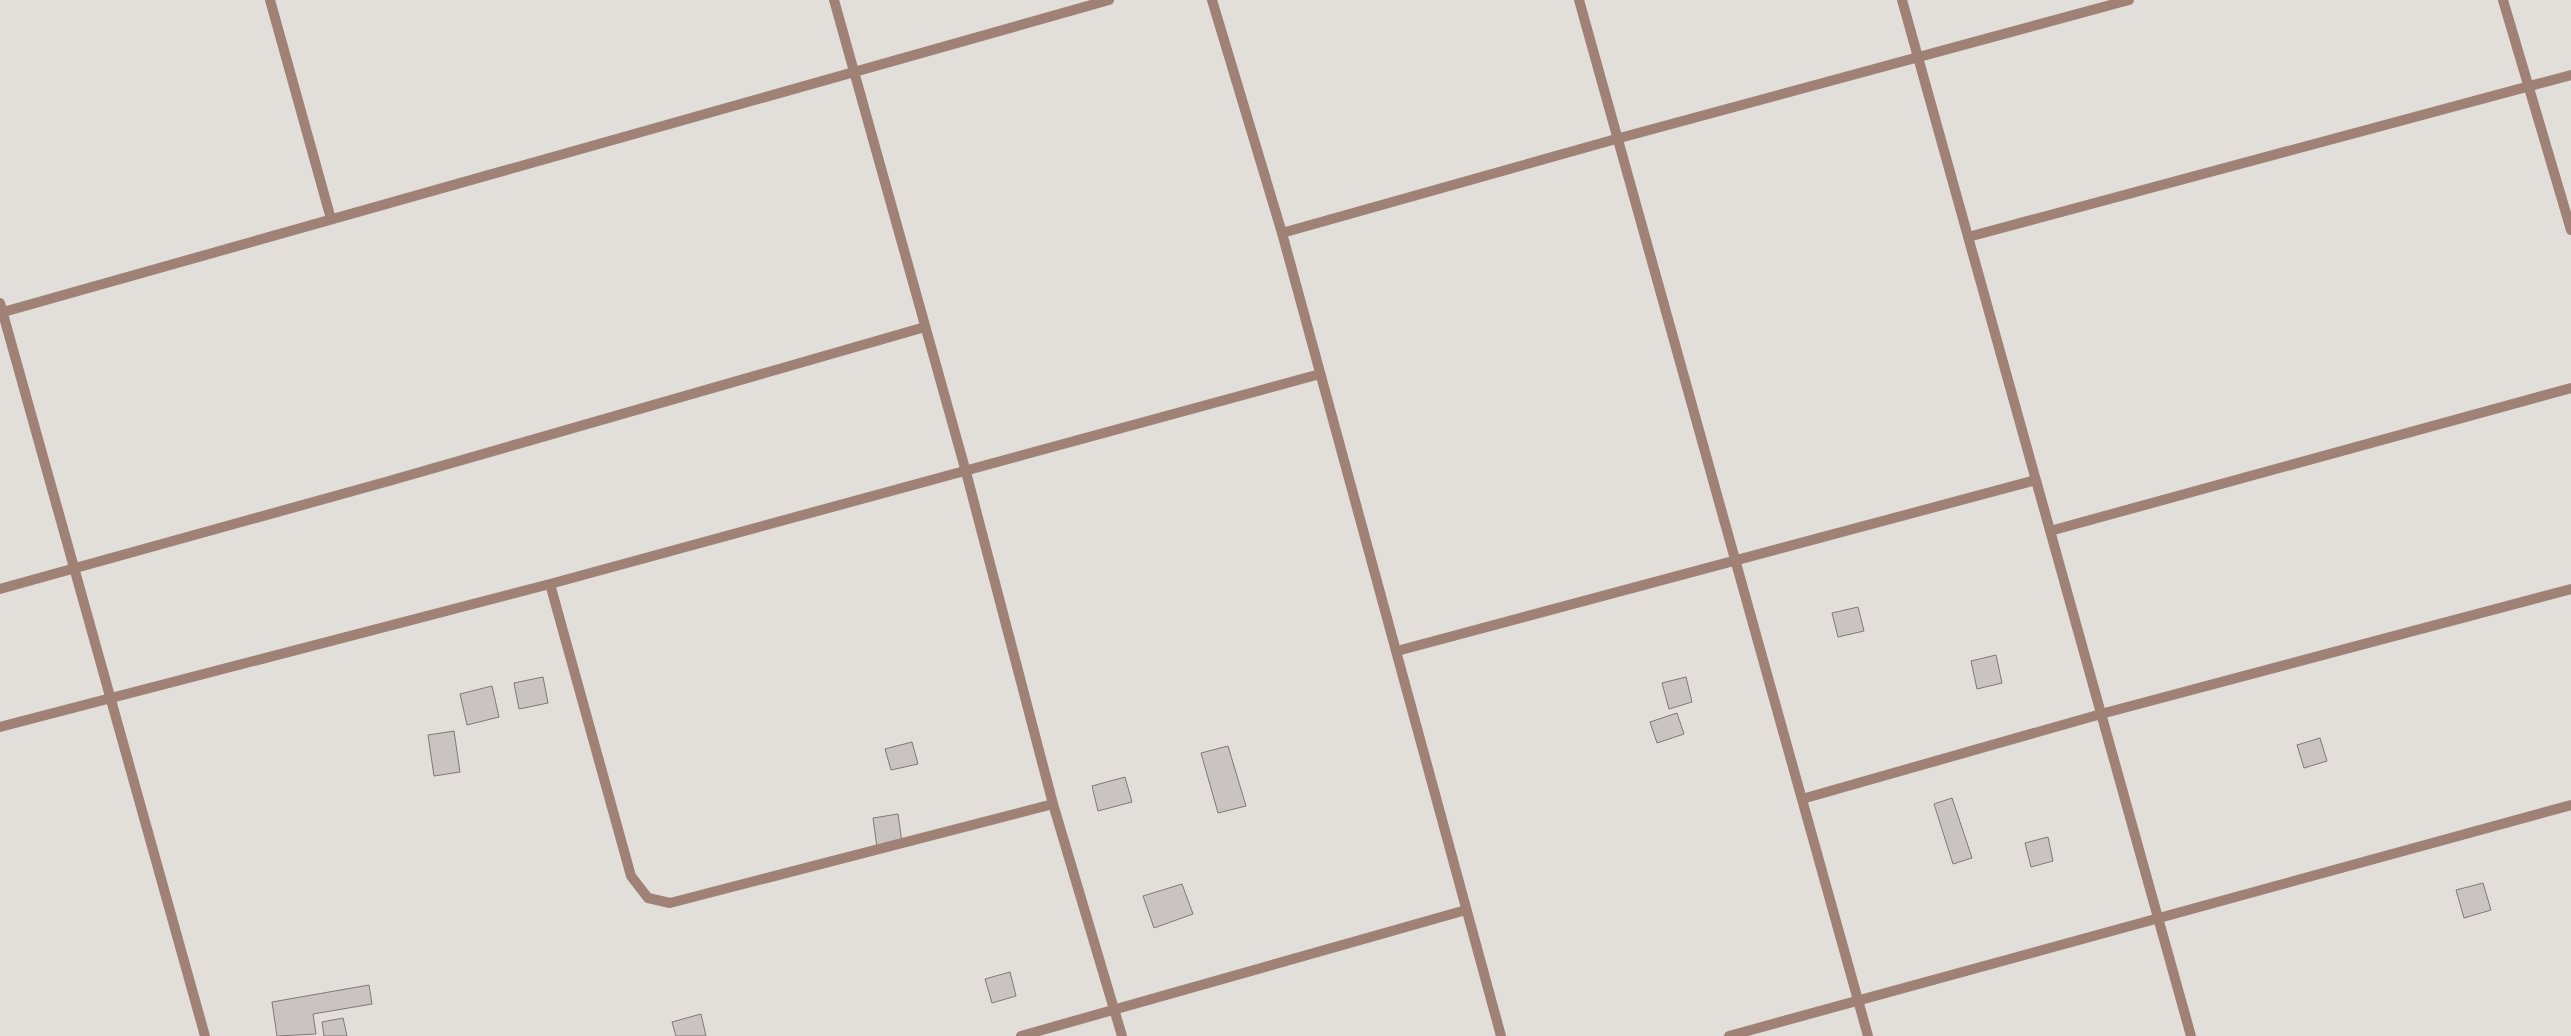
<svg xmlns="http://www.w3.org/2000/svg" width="2571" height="1036" viewBox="0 0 2571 1036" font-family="Poppins,sans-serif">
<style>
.building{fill:#c9c4c1;stroke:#7d7976}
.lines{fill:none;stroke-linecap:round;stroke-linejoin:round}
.minor{stroke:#a08176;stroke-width:10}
.tertiary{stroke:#a08176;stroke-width:10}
</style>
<rect width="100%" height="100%" fill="#e2deda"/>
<path class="building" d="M1858,607l6,24 -26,6 -6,-24z
M1996,655l6,28 -25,6 -6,-28z
M543,677l5,26 -29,6 -5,-26z
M1686,677l6,25 -23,7 -7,-26z
M492,686l7,31 -32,8 -7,-31z
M1677,713l7,21 -27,9 -7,-21z
M454,731l6,41 -26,4 -6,-41z
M2320,738l7,23 -23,7 -7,-23z
M912,742l6,22 -27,6 -6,-21z
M1228,746l18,60 -28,7 -17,-60z
M1125,777l7,25 -34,9 -6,-25z
M1952,798l20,60 -19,6 -19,-60z
M898,814l4,29 -25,4 -4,-29z
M2048,837l5,24 -22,6 -6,-24z
M2483,883l8,27 -27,8 -8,-28z
M1182,884l11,30 -39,14 -11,-32z
M1010,972l6,24 -24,7 -7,-24z
M369,985l3,19 -59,10 3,20 -39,2 -5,-34z
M701,1014l5,22h-30l-4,-14z
M343,1018l4,18h-23l-2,-14z"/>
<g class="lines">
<path class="minor" d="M270,0l61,219
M834,0l132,472 87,332 69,232
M1579,0l289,1036
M1902,0l289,1036
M2503,0l68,230
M1282,233l334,-94 513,-139
M1968,237l603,-162
M0,303l205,733
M0,313l1109,-313
M2050,531l521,-143
M550,584l81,292 17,22 22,5 383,-99
M0,589l389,-108 536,-154
M1397,651l639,-171
M0,727l550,-143 770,-210
M1802,799l299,-85 470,-125
M1021,1036l445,-126
M1729,1036l842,-231"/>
<path class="tertiary" d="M1212,0l70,233 219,803"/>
</g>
</svg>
